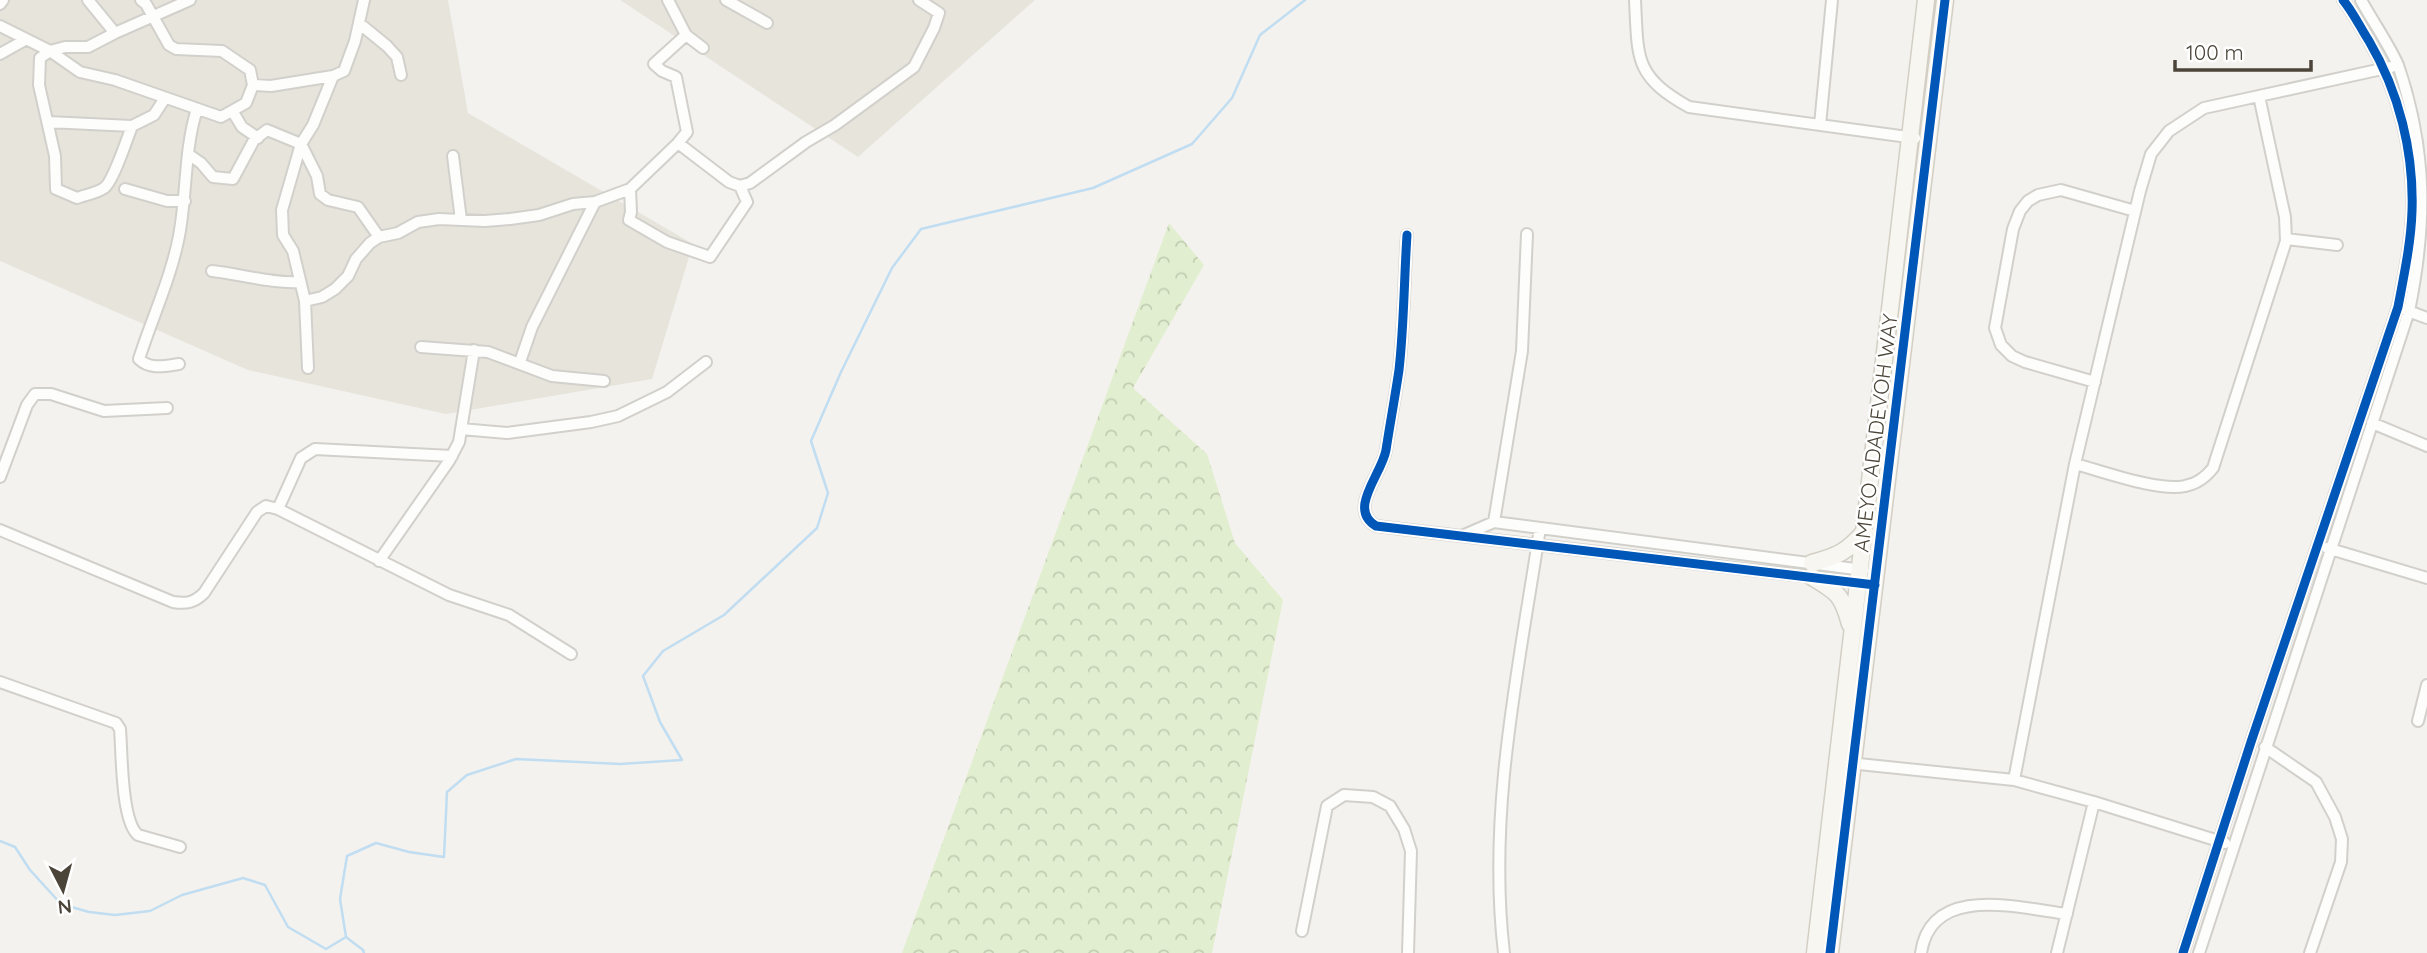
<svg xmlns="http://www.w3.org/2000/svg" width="2427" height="953" viewBox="0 0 2427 953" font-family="Quicksand,sans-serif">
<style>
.residential{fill:#e7e4dc}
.forest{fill:url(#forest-crowns)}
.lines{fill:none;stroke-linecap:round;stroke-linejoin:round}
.stream{stroke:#c0ddf1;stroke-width:2.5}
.street-casing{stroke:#d2d0cb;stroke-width:14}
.secondary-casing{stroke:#d3cfc5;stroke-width:19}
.street{stroke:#fdfdfc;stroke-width:10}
.secondary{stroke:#f7f6f1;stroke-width:16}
.cycleway-casing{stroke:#fff;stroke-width:13}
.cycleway{stroke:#0057b8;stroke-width:9}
.labels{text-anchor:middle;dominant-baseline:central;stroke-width:5;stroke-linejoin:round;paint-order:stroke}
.street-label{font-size:21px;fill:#4b4439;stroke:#fff}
</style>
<defs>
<pattern id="forest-crowns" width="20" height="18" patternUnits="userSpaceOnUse" patternTransform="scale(1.75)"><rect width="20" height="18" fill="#e1eecf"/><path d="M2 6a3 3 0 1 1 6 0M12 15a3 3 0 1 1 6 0" fill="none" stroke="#c3cdb2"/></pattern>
</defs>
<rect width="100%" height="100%" fill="#f4f2ee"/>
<path class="residential" d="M0,0h448l20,113 225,131 -41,135 -206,35 -198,-44 -248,-109z
M620,0h415l-177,157z"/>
<path class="forest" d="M1169,223l35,42 -71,123 74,66 28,89 48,57 -71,353h-310z"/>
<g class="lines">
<path class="stream" d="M0,841l15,6 15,23 31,34 28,8 26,3 35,-4 32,-16 61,-17 22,7 23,42 38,22 20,-12 -6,-38 7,-43 29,-13 33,9 35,5 3,-65 20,-17 49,-16 104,5 62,-4 -22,-38 -17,-46 20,-25 61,-36 93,-87 11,-35 -17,-52 30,-69 51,-104 29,-39 172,-41 99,-44 40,-46 28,-63 45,-35
M346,937l17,13 1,3"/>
<g class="street-casing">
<path id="street" d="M88,0l27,33
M141,0l5,4 23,41 7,4 46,2 28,19 3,15
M668,0l18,35 -32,29 8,7 14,6 11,55 -9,11
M726,0l41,23
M1635,0c3,59 -1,76 54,107l226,31
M0,4l3,-4
M360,24l27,22 10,11 4,18
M0,26l50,25 15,-4h23l27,-14 75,-33
M686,35l17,13
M0,54l25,-14
M233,112l9,15 16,11
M48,122l84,4 22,-11 11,-17
M1820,125l12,-125
M132,126c-5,13 -19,56 -28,62 -7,5 -19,7 -27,10l-21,-9 -1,-33 -16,-71 1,-27 10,-7 30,21 35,8 106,37 25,-14 7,-18 18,1 62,-10
M188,154l13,9 12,14 20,2 21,-39 13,-10 34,14 16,32 3,18 8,6 30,7 21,30
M453,156l8,64
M125,189l42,12h18
M630,189l1,23 -2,8 38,22 43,15 37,-55 -7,-16
M1407,235c-3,45 -3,91 -8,135 -4,27 -9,54 -13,80 -4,24 -39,59 -10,76l486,57
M2286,239l51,6
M212,271c28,3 62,13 88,11
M305,301l17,-4 13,-8 13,-13 8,-17 14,-16 9,-6 19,-4 20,-11 21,-3 46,2 25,-2 29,-4 34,-11 22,-2 35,-13 48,-46 51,39 11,4 10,-3 56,-41 29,-17 79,-58 20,-39 5,-15 -20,-13
M2403,309l24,9
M421,347l67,5 64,24 52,5
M520,362l12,-35 63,-125
M179,364c-14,2 -29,6 -40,-5 13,-41 32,-81 40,-123 8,-42 5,-86 18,-127
M308,368l-3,-67 -12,-50 -10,-16 -1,-25 19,-66 12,-19 20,-49 11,-5 11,-30 9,-41
M2095,382l-70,-20 -13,-6 -11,-11 -6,-17 18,-99 7,-18 8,-10 10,-6 23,-5 74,21
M2372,423l55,23
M461,429l46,4 84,-11 27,-6 49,-24 39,-30
M2075,464c27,7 84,28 110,22 12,-2 20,-8 28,-18l73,-227 -1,-24 -26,-121
M0,477l27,-72 8,-11h16l53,17 63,-3
M278,509l23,-51 14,-9 137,7
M1494,522l28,-171 5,-117
M0,530l173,72c13,2 21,1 31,-9l53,-81 9,-6 12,3 171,86 60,20 62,39
M1462,536l32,-14 369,48
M2327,548l100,30
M379,561l70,-100 10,-19 15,-92
M0,682l116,41 4,6c2,23 1,92 18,106l42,12
M2418,721l9,-36
M2265,747l51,35 19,35 7,22 -1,23 -31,91
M1849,763l165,17 80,22 131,41
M2014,780l61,-316 65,-273 11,-37 18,-23 35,-23 187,-41
M1302,931l25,-125 17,-11 29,2 17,9 14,23 7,22 -3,102
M1504,953c-17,-142 15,-286 36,-425
M1921,953c10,-70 98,-45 146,-39
M2057,953l37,-151
M2183,953l68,-211 147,-435c6,-32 13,-64 14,-96 2,-59 -13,-119 -43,-170 -9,-14 -16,-29 -26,-41
M2199,953l210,-642c18,-88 18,-161 -11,-246 -10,-22 -25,-43 -37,-65"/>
</g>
<g class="secondary-casing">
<path id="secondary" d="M1812,563c26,-7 35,-11 53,-32
M1812,577c25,15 30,17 38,47
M1815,953l111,-953
M1830,953l115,-953"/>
</g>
<use href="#street" class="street"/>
<use href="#secondary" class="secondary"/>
<g class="cycleway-casing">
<path id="cycleway" d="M1407,235c-3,45 -3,91 -8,135 -4,27 -9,54 -13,80 -4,24 -39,59 -10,76l499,59
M1830,953l115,-953
M2183,953l68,-211 147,-435c6,-32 13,-64 14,-96 2,-59 -13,-119 -43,-170 -9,-14 -16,-29 -26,-41"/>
</g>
<use href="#cycleway" class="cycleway"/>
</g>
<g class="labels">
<g class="street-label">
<text transform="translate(1875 433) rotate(-83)">AMEYO ADADEVOH WAY</text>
</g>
</g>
<g transform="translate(63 890) rotate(174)" stroke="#ffffff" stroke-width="5" paint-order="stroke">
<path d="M0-5L12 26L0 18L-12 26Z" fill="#4b4439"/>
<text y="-10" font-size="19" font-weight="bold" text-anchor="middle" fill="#4b4439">N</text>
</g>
<path d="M2175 60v10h136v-10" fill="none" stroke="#4b4439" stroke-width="3.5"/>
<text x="2186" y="60" font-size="21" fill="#4b4439" stroke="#ffffff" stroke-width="5" paint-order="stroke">100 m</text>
</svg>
